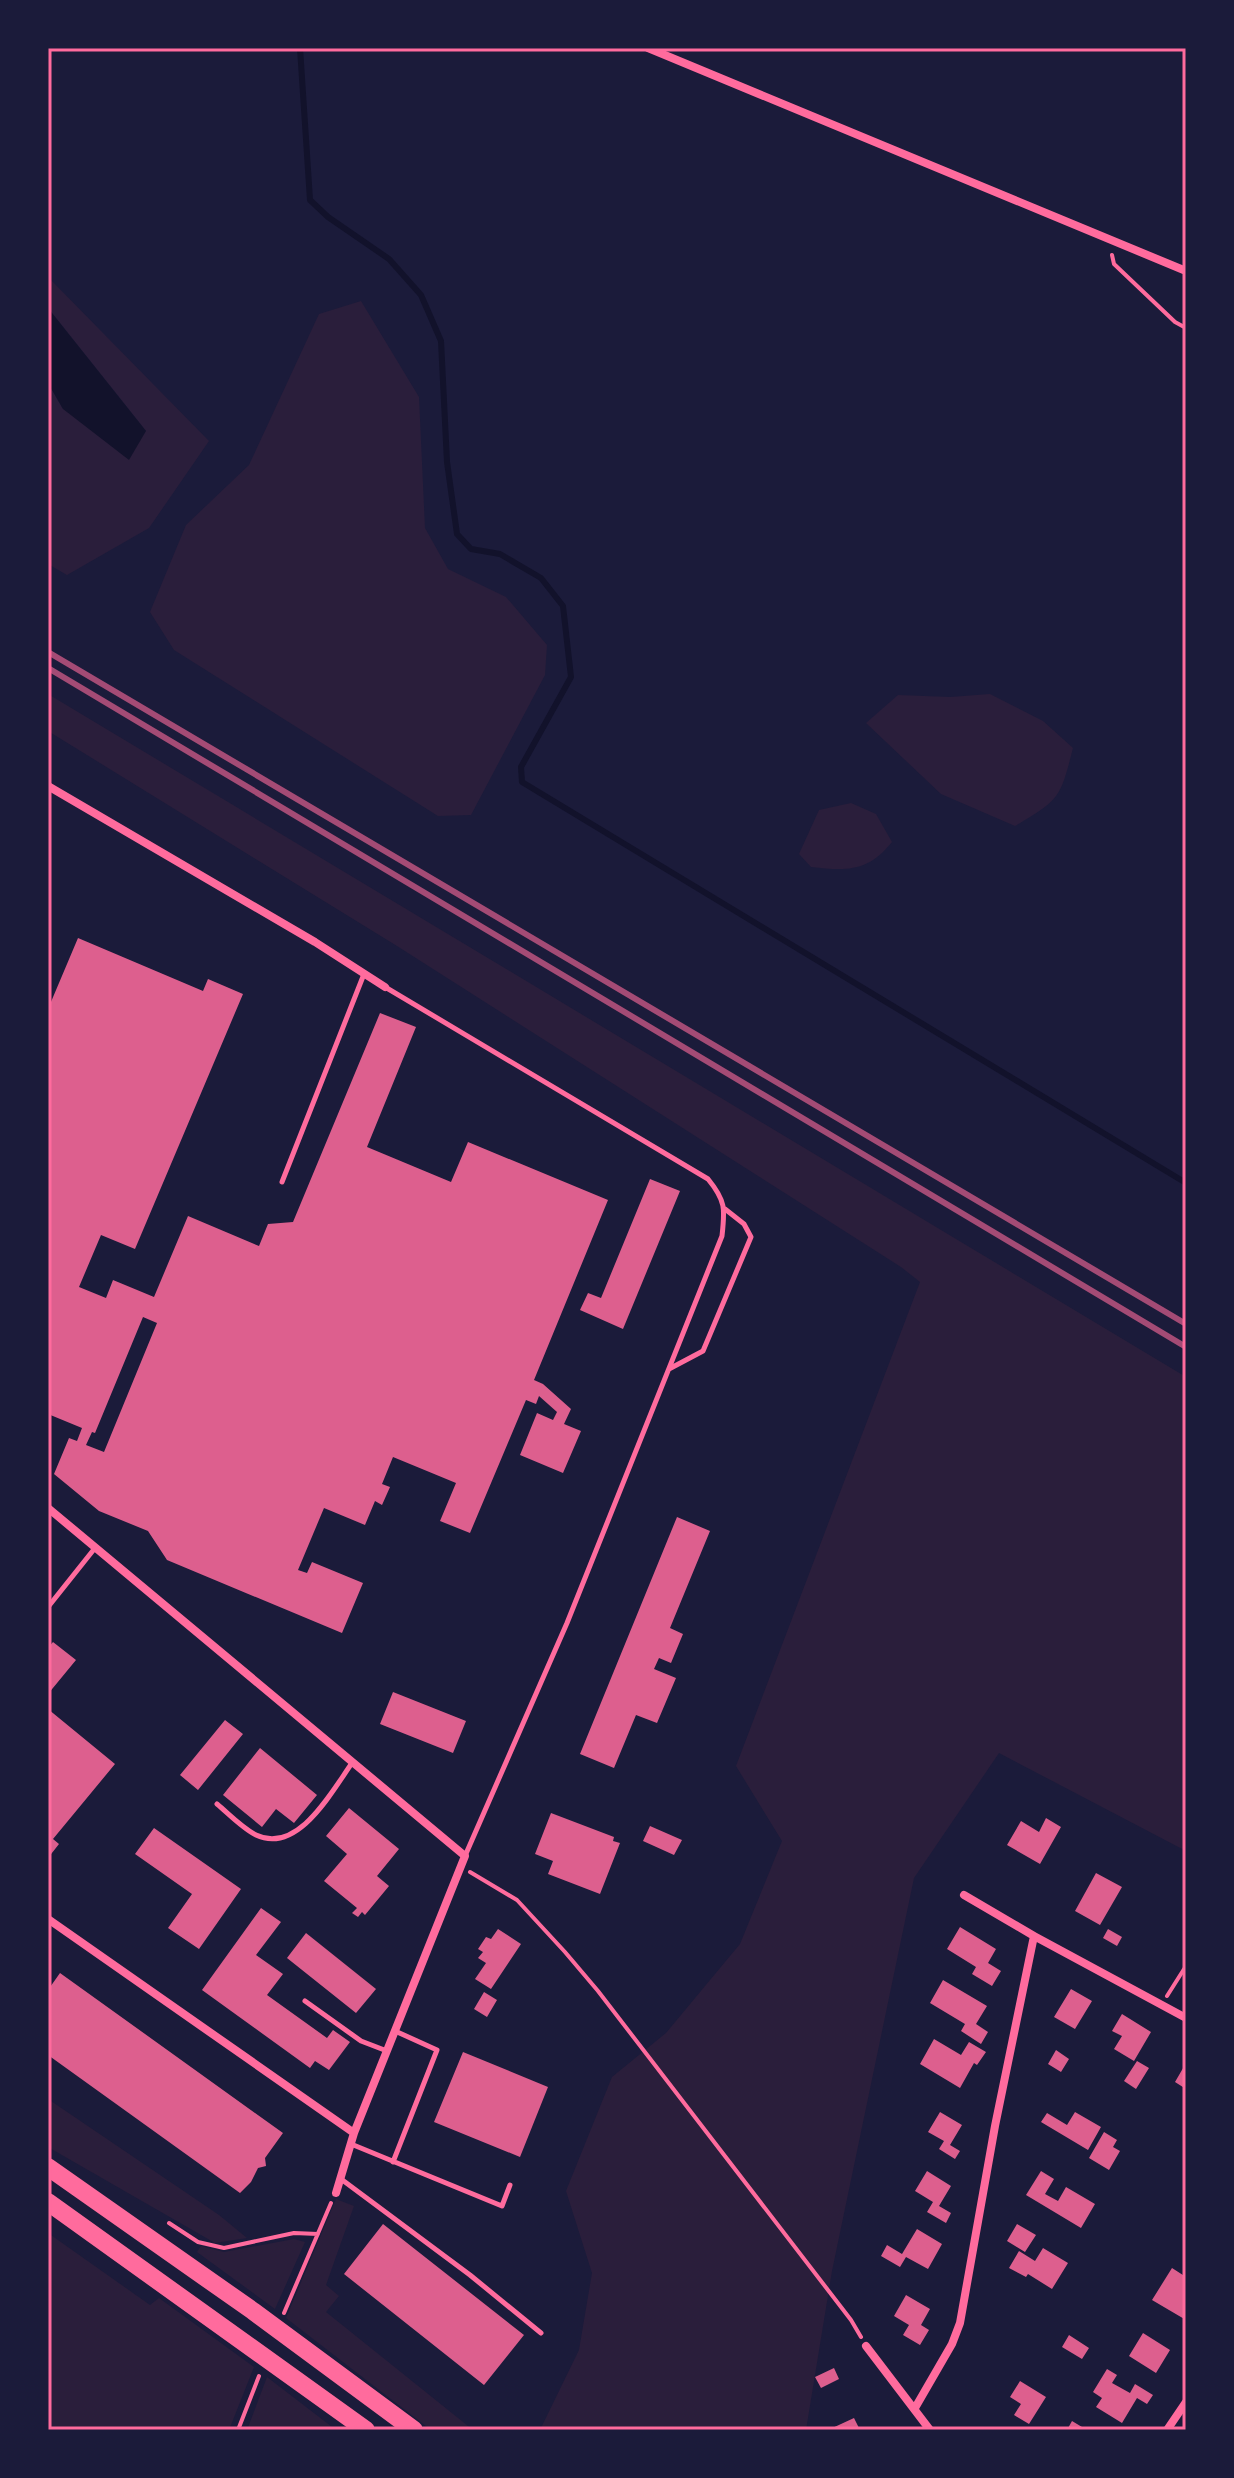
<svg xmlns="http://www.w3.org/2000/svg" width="1234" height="2478" viewBox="0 0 1234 2478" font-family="Figtree,sans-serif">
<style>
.green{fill:#2a1e3b}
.water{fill:#12122b}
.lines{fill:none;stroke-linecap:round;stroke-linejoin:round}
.stream{stroke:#12122b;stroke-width:6}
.building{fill:#dd5f8e;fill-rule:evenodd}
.path{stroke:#ff6b9d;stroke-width:4}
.service{stroke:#ff6b9d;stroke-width:5}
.minor{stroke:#ff6b9d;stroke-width:8}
.trunk{stroke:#ff6b9d;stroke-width:18}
.rail{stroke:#a44b75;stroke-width:6}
.neatline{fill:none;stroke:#ff6b9d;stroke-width:3}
</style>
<rect width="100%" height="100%" fill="#1b1b3a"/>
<path class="green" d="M48,277l161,164 -60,87 -82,47 -19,-11v-181l15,26 83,22 -98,-123z
M361,301l58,96 6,131 23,41 58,28 41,48 -2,30 -74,140 -33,1 -264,-166 -24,-38 36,-87 63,-60 70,-151z
M48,694l1138,683v474l-187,-98 -85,125 -82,393 -26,159h-266l39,-80 13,-77 -26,-82 46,-114 54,-44 74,-89 42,-103 -46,-75 184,-484 -19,-15 -504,-321 -349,-215z
M990,694l53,27 30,27c-13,51 -13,51 -58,78l-74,-32 -75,-71 32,-28 52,2z
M851,803l25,11 16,28c-24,30 -45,29 -81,25l-12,-13 20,-44z
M48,2099l171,116 28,23 -32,5 -167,-96z
M336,2199l18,7 -28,79 13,11 -13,16 147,118h-42l-145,-112z
M48,2233l102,72 9,-7 95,69 -25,63h-181z
M294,2239l11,3 -30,67 -78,-57 4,-6 23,6z
M267,2377l69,53h-89z"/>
<path class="water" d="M48,308l98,123 -17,29 -66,-51 -15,-26z"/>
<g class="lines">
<path class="stream" d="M300,48l10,152 18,17 61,42 32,36 20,46 6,121 10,72 14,15 29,5 41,24 22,28 8,71 -50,90 1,15 664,401"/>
</g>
<path class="building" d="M78,938l125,53 5,-12 35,15 -108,255 -34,-14 -22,52 27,11 7,-18 41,17 34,-81 71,30 9,-22 25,-2 87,-209 36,14 -49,120 84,35 17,-40 140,58 -74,180 9,4 28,25 -7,15 17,7 -18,42 -43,-18 17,-42 16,7 4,-8 -18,-16 -3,8 -10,-4 -56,133 -30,-12 16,-38 -63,-26 -11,27 8,3 -8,18 -7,-4 -10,24 -41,-17 -26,62 9,3 5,-11 51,21 -21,50 -175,-73 -19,-29 -49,-20 -45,-37 15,-36 8,3 5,-13 -34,-14v-405zM143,1317l14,6 -53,129 -18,-7 6,-13 3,1z
M650,1179l30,12 -57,138 -43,-19 8,-17 13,5z
M677,1517l33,14 -40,97 13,6 -12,29 -12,-5 -5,11 22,9 -19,45 -21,-8 -22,53 -34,-14z
M53,1642l23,18 -28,34v-46z
M393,1692l73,29 -13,32 -73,-29z
M48,1709l67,55 -62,75 6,5 -11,14z
M225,1720l18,14 -45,56 -18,-15z
M260,1748l57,47 -23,28 -18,-14 -14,18 -39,-32z
M349,1808l50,41 -22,27 12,10 -24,29 -3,-3 -4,5 -6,-4 5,-5 -33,-27 23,-27 -21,-18z
M551,1813l63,24 -1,4 7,2 -20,51 -52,-20 5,-13 -18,-7z
M1046,1818l15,9 -21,37 -33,-19 14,-24 18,11z
M650,1826l32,14 -8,15 -31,-14z
M154,1828l87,61 -42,60 -31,-21 24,-34 -57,-40z
M1096,1873l26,14 -22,38 -25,-14z
M261,1908l20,14 -25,33 27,19 -16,21 60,43 6,-8 17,12 -21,28 -14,-9 -5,7 -108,-78z
M960,1927l36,22 -8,14 13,8 -9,15 -20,-12 4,-7 -29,-18z
M498,1929l23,15 -30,45 -16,-10 11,-16 -8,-5 5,-6 -5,-3 8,-12 5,2z
M1108,1929l14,8 -5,9 -14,-8z
M306,1933l70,56 -20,24 -69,-55z
M60,1973l223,160 -18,25 1,8 -8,2 -7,14 -11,11 -192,-138v-65z
M943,1980l44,26 -11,18 12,8 -7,12 -20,-13 4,-7 -35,-21z
M1071,1989l21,12 -17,28 -21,-12z
M484,1992l13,8 -10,17 -13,-8z
M1122,2014l29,18 -17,29 -20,-12 8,-13 -10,-5z
M934,2039l27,16 8,-13 17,10 -9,13 -3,-2 -14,25 -40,-24z
M1056,2050l13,9 -8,13 -13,-8z
M463,2052l85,35 -28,70 -86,-35z
M1137,2061l12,7 -13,21 -12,-8z
M1186,2063v26l-11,-7z
M940,2112l22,13 -12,20 10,6 -5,8 -16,-10 5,-8 -16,-9z
M1075,2112l26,15 -13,23 -47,-28 6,-9 20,12z
M1104,2132l13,8 -4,7 7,4 -11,19 -20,-12z
M927,2171l24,15 -12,20 12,7 -5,10 -19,-11 6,-10 -18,-11z
M1041,2171l13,8 -9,15 13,7 8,-14 29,17 -14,24 -55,-33z
M383,2224l141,111 -40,50 -140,-111z
M1017,2224l19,11 -11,17 -18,-11z
M917,2229l25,15 -14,25 -22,-12 -6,10 -19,-11 6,-11 15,9z
M1043,2248l25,15 -16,26 -24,-15 -2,3 -17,-9 10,-17 16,10z
M1172,2268l14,9v43l-34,-20z
M906,2295l24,14 -9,16 8,5 -9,15 -17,-10 6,-10 -15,-9z
M1143,2333l27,17 -14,23 -27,-17z
M1069,2335l20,13 -7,11 -20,-12z
M834,2368l5,11 -18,9 -6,-11z
M1107,2369l10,6 -5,8 18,10 5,-9 18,11 -6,9 -10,-6 -15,25 -26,-16 6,-9 -9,-6z
M1020,2381l26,16 -17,27 -15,-9 7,-11 -11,-7z
M854,2418l6,12h-32z
M1072,2421l10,6 -2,3h-13z"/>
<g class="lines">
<path class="path" d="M1112,255l2,9 61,58 11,6
M470,1872l47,28 48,52 33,39 253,329 10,17
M1167,1996l19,-30
M169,2223l29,19 26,6 70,-15 24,1
M284,2313l47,-110
M238,2430l21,-54"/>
<path class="service" d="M385,987l323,192c18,22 17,30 14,57l-155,387 -102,233
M282,1182l82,-208
M669,1369l34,-18 48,-114 -7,-13 -19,-15
M48,1607l47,-59
M217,1804c12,10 25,24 39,31 42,20 76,-44 96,-72
M305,2001l56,40 26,10
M351,2144l151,62 8,-21
M393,2162l44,-112 -42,-19
M341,2179l129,96 71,58"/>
<path class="minor" d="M648,48l538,223
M48,786l267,156 70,45
M48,1508l417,348 -111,277 -18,60
M48,1919l306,214
M1034,1936l152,82
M866,2346l64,84
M915,2408l37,-64 8,-21 35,-197 39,-190 -70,-41
M1167,2430l19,-28"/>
<path class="trunk" d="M48,2167l205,144 161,119
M48,2202l318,228"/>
<path class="rail" d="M48,652l1138,672
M48,668l1138,679"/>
</g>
<rect width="1234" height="2478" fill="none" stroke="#1b1b3a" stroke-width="100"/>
<rect x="50" y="50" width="1134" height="2378" class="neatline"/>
</svg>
